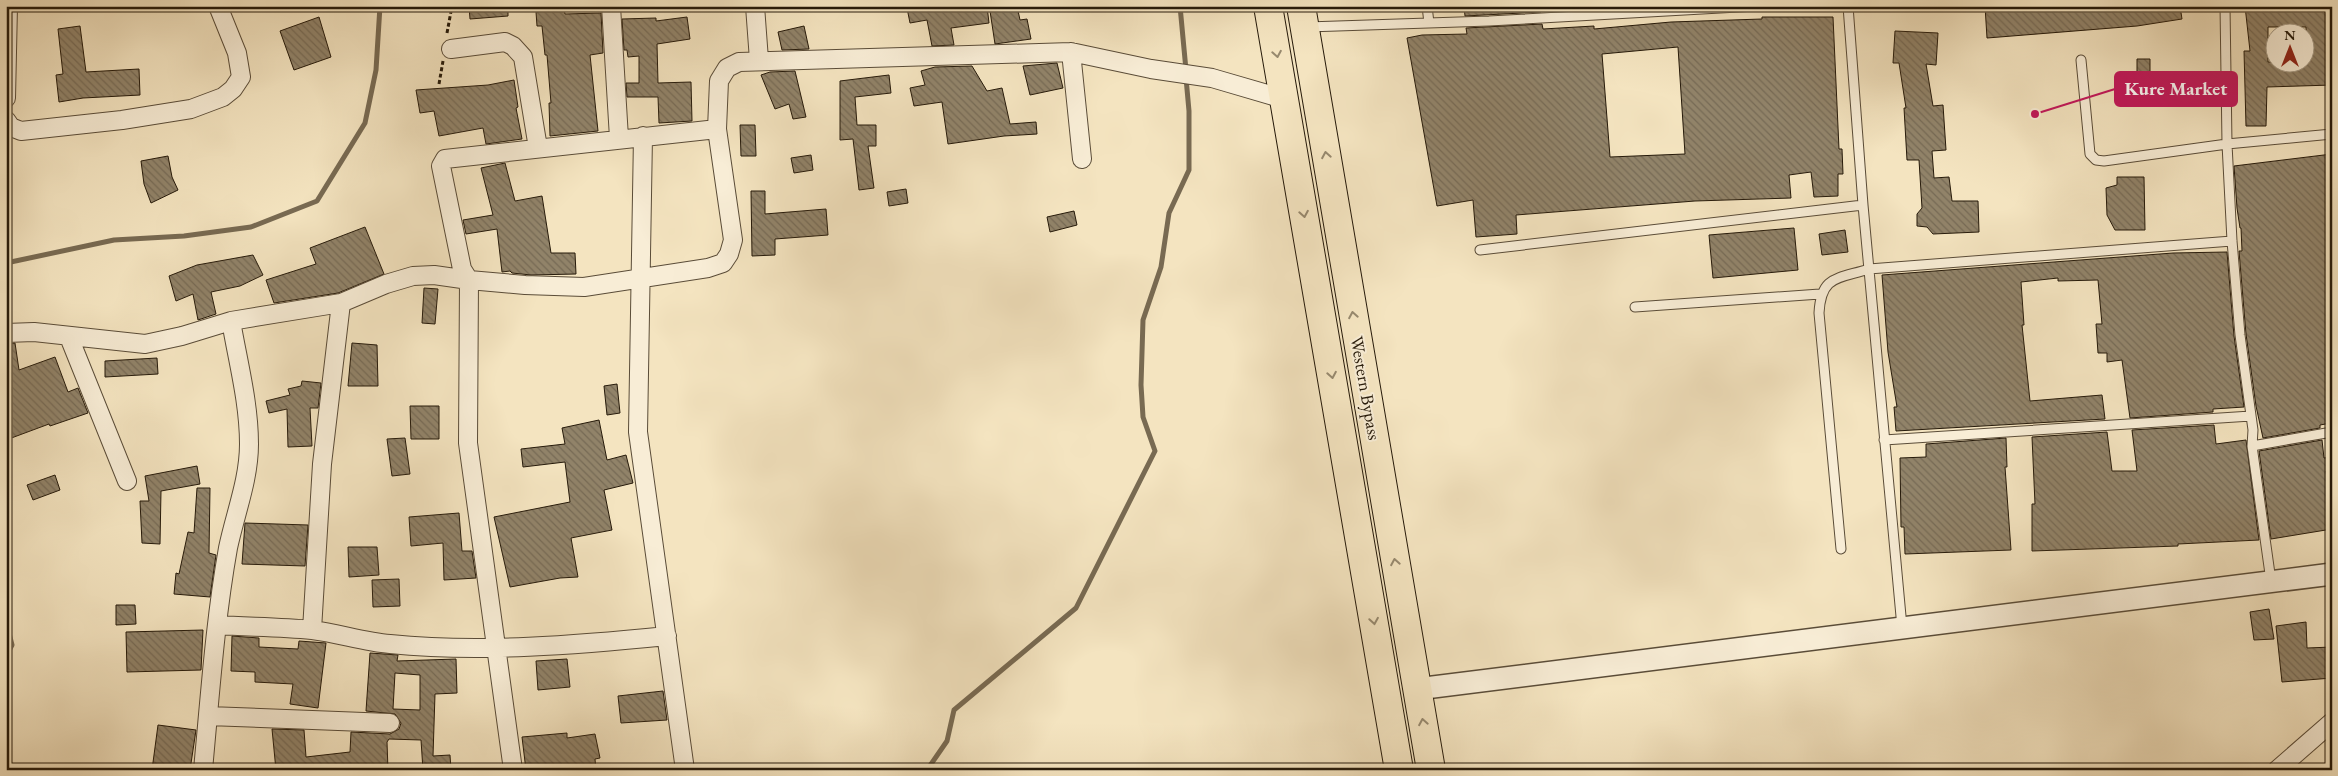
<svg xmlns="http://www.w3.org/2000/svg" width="2338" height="776" viewBox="0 0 2338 776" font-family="'EB Garamond',serif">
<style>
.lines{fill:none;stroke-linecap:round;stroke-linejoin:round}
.stream{stroke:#786a52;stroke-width:5}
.building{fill:url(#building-back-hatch);stroke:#261a0a;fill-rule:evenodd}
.service-casing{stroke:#5a4c38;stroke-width:11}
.minor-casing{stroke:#5a4c38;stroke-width:20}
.tertiary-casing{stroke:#5a4c38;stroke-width:24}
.primary-casing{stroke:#261a0a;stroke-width:30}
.path{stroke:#261a0a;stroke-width:3;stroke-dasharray:4 2.5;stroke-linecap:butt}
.service{stroke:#f8edd6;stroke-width:9}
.minor{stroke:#f8edd6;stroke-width:18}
.tertiary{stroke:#f8edd6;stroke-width:21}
.primary{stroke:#f4e4c0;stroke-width:28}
.oneway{stroke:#97896e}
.labels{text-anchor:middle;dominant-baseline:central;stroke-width:4;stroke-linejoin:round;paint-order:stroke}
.street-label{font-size:18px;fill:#261a0a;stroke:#f8edd6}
.leader{fill:none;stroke:#c2185b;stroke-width:2}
.callout-dot{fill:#c2185b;stroke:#f8edd6;stroke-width:2}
.callout{fill:#c2185b;stroke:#c2185b;stroke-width:2}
.callout-label{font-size:19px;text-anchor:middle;font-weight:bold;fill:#fff}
</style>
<defs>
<pattern id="building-back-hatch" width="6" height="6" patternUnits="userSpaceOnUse" patternTransform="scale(1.25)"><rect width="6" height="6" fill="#918369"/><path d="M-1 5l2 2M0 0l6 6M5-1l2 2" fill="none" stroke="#766a55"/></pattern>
</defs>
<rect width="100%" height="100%" fill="#f4e4c0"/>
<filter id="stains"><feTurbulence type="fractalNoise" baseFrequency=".004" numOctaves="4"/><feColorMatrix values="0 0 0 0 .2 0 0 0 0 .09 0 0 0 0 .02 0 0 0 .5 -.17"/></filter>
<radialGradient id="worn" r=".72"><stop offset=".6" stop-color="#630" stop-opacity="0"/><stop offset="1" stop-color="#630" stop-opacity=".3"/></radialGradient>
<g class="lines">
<path class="stream" d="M1180,6l6,64
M6,263l108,-23 70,-4 67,-9 66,-26 48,-78 11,-53 4,-64
M6,622l6,23 -6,11
M927,770l20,-29 7,-31 122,-102 79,-157 -12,-34 -2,-32 2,-65 18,-53 8,-54 20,-43v-59l-3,-33"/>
</g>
<path class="building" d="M469,6h39v10l-38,3z
M917,6h70l2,17 -38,5 3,17 -22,1 -5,-26 -17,3 -3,-15z
M1017,6l3,14 7,-1 4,20 -36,5 -5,-33z
M1464,6h77v6l-76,4z
M1985,6h195l2,13 -45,7 -150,12z
M2245,6h87v79l-65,2 -1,39h-20l-2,-75h6zM2268,27h38v35h-38z
M564,9l1,5 36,-1 2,40 -13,2 8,76 -48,5 -1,-33h2l-4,-48h-2l-3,-29h-5l-1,-14z
M319,17l12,40 -37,13 -14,-39z
M687,17l3,22 -33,5 1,39 33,-1 1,39 -33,2 -1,-26h-31l-1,-14h13v-27l-11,1 -1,-7h-3l-2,-31 34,-1v3z
M1762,17h71l6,132h3l1,25h-5v22l-24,1 -3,-25 -22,3 2,23 -96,3 -179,14 1,19 -41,3 -3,-37 -36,6 -30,-168 15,-3 45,-1 -1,-6 76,-4 1,5 51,-3v3l77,-7 91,-3zM1678,47l7,107 -75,3 -8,-103z
M80,26l6,46 53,-3 1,26 -57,3 -24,4 -3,-27 7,-1 -5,-45z
M804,26l5,23 -27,1 -4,-18z
M1895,31l43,2 -2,32 -10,-1 7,42 10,-1 3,45 -14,1 2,27 15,-1 3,24h26l1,31 -46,2 -6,-7 -10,-1v-12l5,-6 -3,-48h-12l-3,-52h2l-7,-45h-6z
M2137,59h13v22h21v23h-34z
M1057,63l6,25 -33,7 -7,-29z
M972,66l15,25 15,-3 8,36 26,-2 1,12 -33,2 -56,8 -6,-42 -28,4 -4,-18 15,-3 -4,-14 14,-4z
M795,71l11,46 -13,2 -4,-15 -14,5 -14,-34 9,-3z
M889,75l2,18 -36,4 2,28h19v21h-8l6,42 -15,2 -6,-51 -13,1v-59z
M514,80l4,27 -2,1 6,31 -36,5 -3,-16 -44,8 -5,-25 -14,2 -4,-23 72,-5z
M740,125h15l1,31h-15z
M2332,154v237l-5,1 4,31 -11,2v3l-57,10 -7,-32 -10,-72 -7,-83h3l-1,-23h-1l-3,-20 -3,-42z
M811,155l2,15 -19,3 -3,-15z
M168,156l4,21 6,13 -27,13 -7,-19 -3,-23z
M505,163l10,38 27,-5 9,57h24l1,21 -45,1 -19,-2 -2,-2 -8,1 -5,-43 -31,5 -3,-14 30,-5 -12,-47z
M2117,177h27l1,53h-30l-8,-15 -1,-27 11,-3z
M906,189l2,14 -19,3 -2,-14z
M751,191h14v23l61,-5 2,26 -53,4v16l-23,1z
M1074,211l3,14 -27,7 -3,-15z
M365,227l19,47 -46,19 -64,10 -8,-23 50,-16 -6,-16z
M1794,228l4,42 -85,8 -4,-43z
M1845,230l3,22 -26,3 -3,-21z
M2227,252l7,84 10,71 -31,2v3l-83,6 -8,-58 -15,2v-9h-9l-2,-29h6l-4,-44 -40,1v-3l-37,4 3,43h-2l8,76 72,-6 3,24 -209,12 -2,-24h3l-9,-55 -6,-77 291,-22z
M253,255l10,20 -23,11 -29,6 5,22 -18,6 -5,-26 -17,7 -7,-25 28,-11z
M424,288l14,1 -3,35 -13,-1z
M15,343l4,27 36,-13 13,35 10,-4 10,25 -38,13 -1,-2 -43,16v-96z
M352,343l25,2 1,41h-30z
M157,358l1,16 -53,3v-16z
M302,381l19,2 -3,25h-8l2,38 -24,1 -1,-38 -18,4 -3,-12 24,-6 -2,-6 13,-3z
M617,384l3,29 -13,2 -3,-29z
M410,406h29v33h-28z
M599,420l8,40 19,-5 7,28 -29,7 8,40 -41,8 7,39 -18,1 -50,9 -16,-70 76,-15 -5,-40 -42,5 -2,-18 44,-5 -3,-16z
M2214,425l2,19 30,-4 13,100 -81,4v2l-146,5v-47h3l-3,-67 75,-5 5,39h25l-5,-41z
M405,438l5,36 -18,2 -5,-37z
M2006,438l1,29h-2l6,83 -106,4 -1,-27h-3l-1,-69 26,-1v-13z
M2322,440l2,18 8,-1v13l-6,1 6,38v20l-61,10 -12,-88z
M197,466l3,18 -39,7 -1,53 -18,-1 -2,-42h9l-4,-25z
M55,475l5,15 -27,10 -6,-15z
M197,488h13l-1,65 7,2 -6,42 -36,-3 2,-21 3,1 9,-42 6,1z
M459,513l3,38h10l4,27 -32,2 -1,-37 -32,3 -2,-29z
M245,523l63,2 -3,41 -63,-2z
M348,547h29l2,28 -30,2z
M399,579l1,27 -27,1 -1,-27z
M116,605h19l1,19 -20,1z
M2269,609l5,30 -20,1 -4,-28z
M2306,622l1,26 25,-1v31l-50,4 -6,-56z
M203,630l-2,40 -74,2 -1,-40z
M232,636l27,2v9l39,2 1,-8 27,2 -8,65 -28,-4 3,-20 -38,-2v-10l-24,-1z
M370,653l28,2 -1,6 59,-2 1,34 -22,1 -2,62 17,-1 1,15h-28l-2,-30 -32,-1 -2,3 1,28h-112l-4,-41 32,1 2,27 44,-5 1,-20 39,2 9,-5 2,-6 -6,-9 -29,-3zM395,673l25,2v35l-27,-1z
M567,659l3,28 -32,3 -2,-29z
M663,691l4,29 -46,3 -3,-27z
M158,725l38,5 -6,40h-38z
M567,733v5l28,-4 5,24 -5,1 1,11h-70l-4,-33z"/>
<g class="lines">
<g class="service-casing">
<path id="service" d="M1427,6l2,17
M1848,6l15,199 39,422
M2225,6l2,138 5,97 8,94 13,95 -1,16 19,135
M1307,27l182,-6 267,-15
M2081,60l9,94 6,6 8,1 123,-17 105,-10
M1480,250l383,-45
M1635,307l185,-13
M1884,440l367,-24
M2252,446l80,-14
M1841,549l-22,-236c2,-38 19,-34 50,-44l363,-28"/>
</g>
<g class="minor-casing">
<path id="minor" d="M611,6l8,132
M755,6l4,54
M451,49l54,-7 8,4 10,11 15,91
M1071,52l11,107
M6,98l2,-92
M6,120l5,7 10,4 101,-11 69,-11 32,-12 10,-8 8,-12 -4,-24 -19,-47
M643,136l-5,296 47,338
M6,333l28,-1 111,12 37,-8 49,-15 110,-18 45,-19 27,-8 21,-1 35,5 56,5 59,2 124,-19 15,-5 6,-9 4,-14 -16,-111 2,-48 8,-13 12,-6 332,-10 80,17 61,9 72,21
M69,337l58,144
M217,625c31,2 63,2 95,5 26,3 52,12 78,14 90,9 188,1 277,-8
M312,630l10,-166 19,-161
M208,716l182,7
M203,770c7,-74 12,-149 25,-222 7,-34 21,-68 21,-104 0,-41 -11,-82 -18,-123
M513,770l-45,-327 1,-163 -7,-11 -21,-103 4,-7 272,-30
M2277,770l55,-48"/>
</g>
<g class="tertiary-casing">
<path id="tertiary" d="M1417,689l915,-115"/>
</g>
<g class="primary-casing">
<path id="primary" d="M1268,6l131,764
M1301,6l130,764"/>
</g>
<path class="path" d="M447,33l5,-27
M439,84l4,-23"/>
<use href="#service" class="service"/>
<use href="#minor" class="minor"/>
<use href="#tertiary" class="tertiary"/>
<use href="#primary" class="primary"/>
</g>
<defs><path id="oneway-chevron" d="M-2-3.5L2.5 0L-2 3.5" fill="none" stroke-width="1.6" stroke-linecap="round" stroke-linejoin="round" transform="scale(1.25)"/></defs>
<g class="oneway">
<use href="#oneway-chevron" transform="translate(1277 54) rotate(80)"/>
<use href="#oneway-chevron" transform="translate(1326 155) rotate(-100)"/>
<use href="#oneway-chevron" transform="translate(1304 214) rotate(80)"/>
<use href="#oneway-chevron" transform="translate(1353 315) rotate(-100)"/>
<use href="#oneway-chevron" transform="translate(1332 375) rotate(80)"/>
<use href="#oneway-chevron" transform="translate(1395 562) rotate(-100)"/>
<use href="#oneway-chevron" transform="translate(1374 621) rotate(81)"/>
<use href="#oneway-chevron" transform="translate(1423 722) rotate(-100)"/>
</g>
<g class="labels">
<g class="street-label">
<text transform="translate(1366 388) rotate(80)">Western Bypass</text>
</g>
</g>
<path class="leader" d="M2035 114L2115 89"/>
<circle class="callout-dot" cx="2035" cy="114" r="5"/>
<rect class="callout" x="2115" y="72" width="122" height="34" rx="5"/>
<g class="callout-label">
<text x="2176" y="95">Kure Market</text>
</g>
<rect width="2338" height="776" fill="none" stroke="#f4e4c0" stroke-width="25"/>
<rect x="8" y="8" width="2323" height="761" fill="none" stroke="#261a0a" stroke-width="2.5"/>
<rect x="12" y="12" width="2313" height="751" fill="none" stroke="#261a0a"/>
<g transform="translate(2290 48)"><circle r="24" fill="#f8edd6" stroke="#a49984"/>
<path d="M0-4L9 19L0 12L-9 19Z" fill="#8f2418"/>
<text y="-8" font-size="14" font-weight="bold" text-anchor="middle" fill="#261a0a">N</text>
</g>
<rect width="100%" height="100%" filter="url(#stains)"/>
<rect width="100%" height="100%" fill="url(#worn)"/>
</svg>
